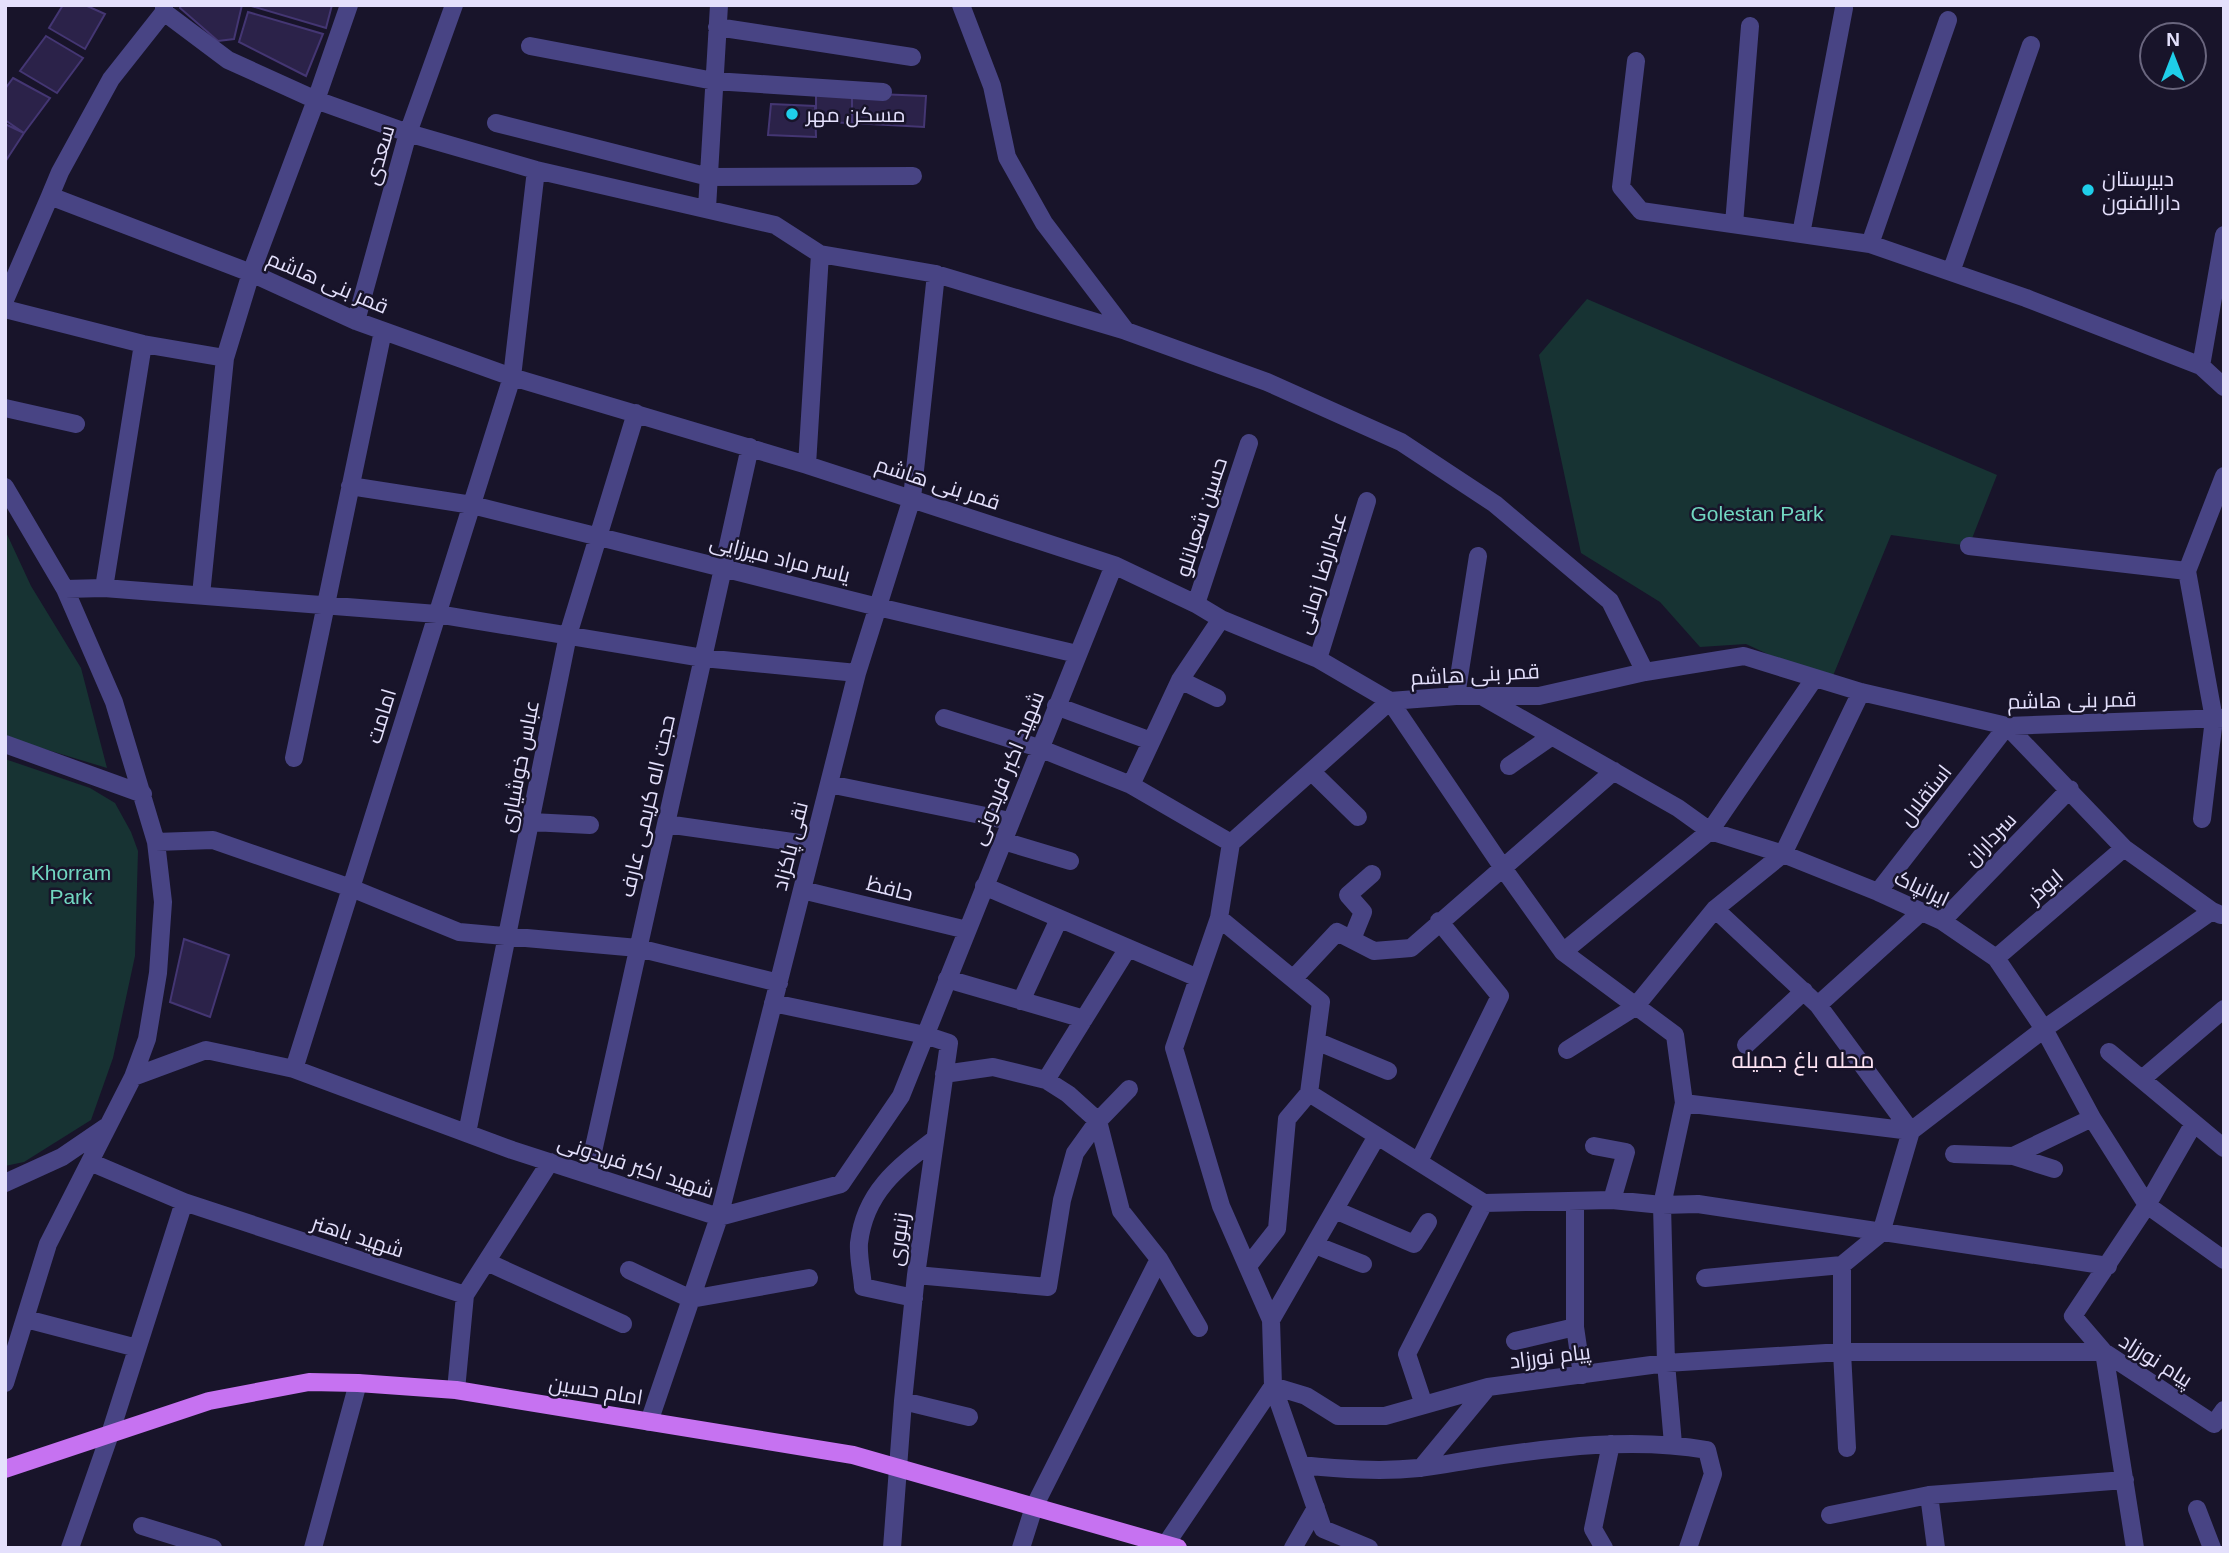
<svg xmlns="http://www.w3.org/2000/svg" width="2229" height="1553" viewBox="0 0 2229 1553" font-family="Arial,Cairo,sans-serif">
<style>
.green{fill:#173333}
.building{fill:#2b2249;stroke:#443673;stroke-width:2}
.lines{fill:none;stroke-linecap:round;stroke-linejoin:round}
.minor{stroke:#484484;stroke-width:18}
.major{stroke:#c672f1;stroke-width:18}
.poi-dot{fill:#1fcee9;stroke:#18142a;stroke-width:2.5}
.labels{text-anchor:middle;dominant-baseline:central;stroke-width:5;stroke-linejoin:round;paint-order:stroke}
.poi-label{font-size:21px;fill:#e4e0fc;stroke:#18142a;text-anchor:start}
.street-label{font-size:21px;fill:#e4e0fc;stroke:#18142a}
.park-label{font-size:21px;fill:#71d7c1;stroke:#18142a}
.neighbourhood-label{font-size:23px;fill:#fce2f2;stroke:#18142a}
</style>
<rect width="100%" height="100%" fill="#18142a"/>
<path class="green" d="M1587,299l410,176 -28,71 -78,-11 -61,148 -84,-39 -46,3 -40,-45 -79,-49 -42,-198z
M5,530l26,56 50,82 26,100 -102,-31z
M5,759l85,29 25,15 16,29 7,19 -3,105 -22,102 -22,62 -67,42 -19,4z"/>
<path class="building" d="M63,5h22l20,9 -20,35 -36,-21z
M181,5h61l-8,34 -16,2 -38,-33z
M248,5h84l-6,23z
M248,12l75,22 -17,42 -67,-34z
M46,36l37,22 -26,35 -37,-22z
M13,78l37,20 -26,35 -19,-13v-31z
M816,91l36,2v30l-36,-1z
M852,93l74,3 -2,31 -72,-4z
M771,104l44,2 1,31 -48,-2z
M5,124l19,9 -19,29z
M184,939l45,16 -19,62 -40,-15z"/>
<g class="lines">
<path class="minor" d="M164,5v7l-53,67 -51,93 -10,24 201,77 105,48 156,56 295,88 307,100 82,39 25,15 97,40 72,42 66,-5h83l106,-24 99,-16 117,36 146,34 217,-8
M961,5l31,81 15,71 37,66 82,108
M164,12l64,48 88,40 92,33 128,37 239,55 45,29 116,20 190,57 141,51 134,60 94,62 115,97 35,71
M717,27l195,30
M530,46l184,35 169,11
M1636,61l-15,126 20,24 229,33 156,54 175,68 23,21
M496,123l213,54 204,-1
M707,208l12,-203
M1734,224l16,-198
M1801,234l43,-226
M1870,244l78,-224
M1951,272l80,-227
M5,300l45,-104
M5,309l138,35 82,14
M356,321l52,-188 46,-128
M2201,366l23,-131
M5,408l71,16
M807,465l13,-211
M350,486l122,19 406,102 199,47
M5,487l60,102 49,113 42,140 7,60 -5,71 -11,66 -14,38 -85,167 -43,139
M1969,546l218,25
M104,588l39,-244
M65,589l39,-1 333,26 266,44 154,15
M201,595l24,-237 26,-85 65,-173 33,-95
M1196,604l53,-161
M1318,659l49,-158
M1180,680l37,18
M1456,696l22,-140
M1485,698l193,110 32,23 73,23 95,38 64,29 54,37 48,71 48,89 55,87 77,55
M1056,706l95,35
M944,718l95,30 92,37 100,58
M5,744l138,50
M294,758l89,-427
M1509,766l43,-30
M1312,772l46,45
M829,784l181,37
M1131,785l49,-105 41,-61
M2202,819l12,-100 -27,-148 37,-95
M531,822l59,3
M666,824l147,21
M1003,841l67,20
M156,842l57,-2 138,48 108,44 179,16 141,35
M984,886l214,92
M802,890l165,40
M1878,892l129,-166 117,122 88,63 9,4
M1715,909l103,96 93,126 -30,102 -39,32v87l5,96
M1219,918l102,84 -12,91 175,110 128,-3 50,5 36,-1 410,62
M1942,921l128,-132
M1352,939l11,-27 -15,-17 24,-21
M1563,952l147,-121 104,-152
M1996,958l128,-110
M947,979l137,40
M1293,979l44,-47 37,19 37,-3 203,-177
M1021,1001l38,-82
M773,1003l152,32 24,8 -33,232 -13,126 -11,147
M1818,1005l103,-93
M1316,1041l72,30
M1746,1045l58,-54
M1567,1050l68,-43 80,-98 68,-55 78,-162
M2109,1052l115,96
M294,1069l218,-692 24,-207
M944,1074l49,-7 53,13 22,14 30,27 23,90 38,48 40,69
M133,1077l73,-27 88,19 218,81 207,67 122,-33 60,-88 213,-531
M2142,1079l82,-70
M1046,1080l82,-132
M1684,1103l227,28 133,-102 168,-118
M467,1133l101,-498 68,-222
M1594,1146l32,6 -14,48
M1954,1154l59,2 41,13
M2013,1156l79,-38
M1419,1161l81,-165 -61,-75
M90,1162l94,40 281,93 85,-133
M588,1174l162,-727
M5,1183l57,-26 44,-30
M1575,1203v124l7,48
M1335,1210l79,34 14,-22
M1315,1245l48,19
M487,1262l136,62
M1248,1266l29,-37 10,-110 22,-26
M629,1270l62,29 118,-21
M916,1275l132,12 14,-87 13,-47 23,-32 31,-32
M1705,1278l137,-13
M914,1298l-51,-11c-1,-14 -5,-30 -4,-44 6,-51 38,-75 76,-104
M26,1319l111,29
M1271,1320l106,-184
M1515,1341l60,-14
M456,1390l9,-95
M903,1401l66,16
M1424,1405l-17,-51 77,-151
M649,1422l70,-205 138,-544 55,-175 24,-224
M1301,1465c40,4 78,7 118,3 21,-2 42,-7 64,-10 73,-11 151,-21 224,-8l6,24 -25,74
M1421,1468l67,-81
M1929,1495l7,53
M2197,1509l15,39
M1830,1515l99,-20 196,-15
M142,1526l71,22
M1166,1544l107,-158 33,10 32,20h47l103,-29 178,-24 176,-11h262l110,72 10,-14
M70,1548l40,-114 74,-232
M313,1548l45,-165
M1021,1548l13,-41 125,-248
M1293,1548l23,-40
M1369,1548l-46,-19 -50,-143 -2,-66 -50,-114 -47,-158 45,-130 12,-75 159,-142 113,167 60,84 112,83 9,68 -22,102 4,158 7,81
M1604,1548l-11,-19 18,-85
M2135,1548l-31,-196 -31,-36 74,-111 47,-82"/>
<path class="major" d="M5,1469l204,-68 100,-19 49,1 98,7 397,65 325,93"/>
</g>
<g class="poi-dot">
<circle cx="792" cy="114" r="7"/>
<circle cx="2088" cy="190" r="7"/>
</g>
<g class="labels">
<g class="poi-label">
<text x="806" y="114">مسکن مهر</text>
<text x="2102" y="178">دبیرستان<tspan x="2102" dy="24">دارالفنون</tspan></text>
</g>
<g class="street-label">
<text transform="translate(379 155) rotate(-74)">سعدی</text>
<text transform="translate(328 282) rotate(23)">قمر بنی هاشم</text>
<text transform="translate(938 483) rotate(18)">قمر بنی هاشم</text>
<text transform="translate(1201 517) rotate(-72)">حسین شعبانلو</text>
<text transform="translate(780 558) rotate(14)">یاسر مراد میرزایی</text>
<text transform="translate(1321 573) rotate(-73)">عبدالرضا زمانی</text>
<text transform="translate(1475 674) rotate(-3)">قمر بنی هاشم</text>
<text transform="translate(2072 700) rotate(-1)">قمر بنی هاشم</text>
<text transform="translate(381 716) rotate(-73)">امامت</text>
<text transform="translate(519 766) rotate(-79)">عباس خوشیاری</text>
<text transform="translate(1007 768) rotate(-68)">شهید اکبر فریدونی</text>
<text transform="translate(1925 795) rotate(-52)">استقلال</text>
<text transform="translate(647 806) rotate(-77)">حجت اله کریمی عارف</text>
<text transform="translate(1990 839) rotate(-46)">سرداران</text>
<text transform="translate(790 846) rotate(-76)">نقی پاکزاد</text>
<text transform="translate(2045 886) rotate(-41)">ابوذر</text>
<text transform="translate(890 888) rotate(14)">حافظ</text>
<text transform="translate(1922 888) rotate(25)">ایرانپاک</text>
<text transform="translate(636 1166) rotate(18)">شهید اکبر فریدونی</text>
<text transform="translate(358 1236) rotate(18)">شهید باهنر</text>
<text transform="translate(898 1239) rotate(-82)">زنبوری</text>
<text transform="translate(1550 1356) rotate(-7)">پیام نورزاد</text>
<text transform="translate(2156 1360) rotate(32)">پیام نورزاد</text>
<text transform="translate(596 1390) rotate(9)">امام حسین</text>
</g>
<g class="park-label">
<text x="1757" y="513">Golestan Park</text>
<text x="71" y="872">Khorram<tspan x="71" dy="24">Park</tspan></text>
</g>
<g class="neighbourhood-label">
<text x="1803" y="1060">محله باغ‌ جمیله</text>
</g>
</g>
<rect width="2229" height="1553" fill="none" stroke="#e4e0fc" stroke-width="14"/>
<g transform="translate(2173 56)"><circle r="33" fill="#18142a" stroke="#6a667e" stroke-width="2"/>
<path d="M0-5L12 26L0 18L-12 26Z" fill="#1fcee9"/>
<text y="-10" font-size="19" font-weight="bold" text-anchor="middle" fill="#e4e0fc">N</text>
</g>
</svg>
